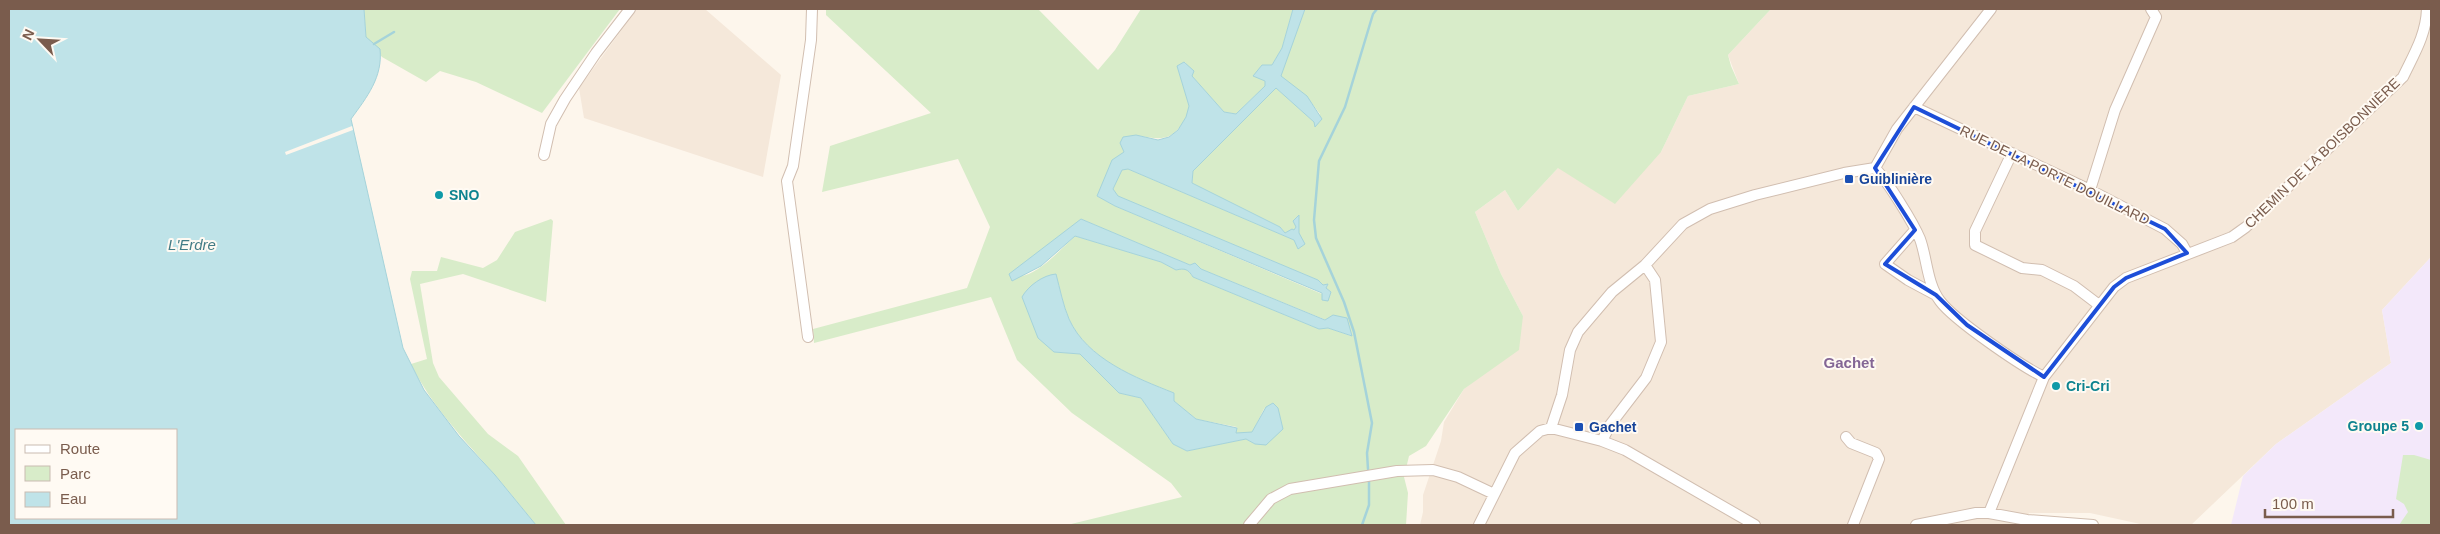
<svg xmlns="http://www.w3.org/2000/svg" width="2440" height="534" viewBox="0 0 2440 534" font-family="Helvetica,sans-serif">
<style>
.residential{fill:#f5e8da}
.education{fill:#f3e8fa}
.green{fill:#d8ecc9;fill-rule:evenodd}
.water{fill:#bfe3e8;stroke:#a5d3da;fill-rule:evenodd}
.pier{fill:#fdf6ec}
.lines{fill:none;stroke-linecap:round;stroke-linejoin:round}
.stream{stroke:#a5d3da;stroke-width:2.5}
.minor-casing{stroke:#d1beb0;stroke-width:12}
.minor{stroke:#fff;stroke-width:10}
.marked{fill:none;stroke:#1d4ed8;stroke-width:4;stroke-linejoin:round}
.transit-dot{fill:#1a4fb4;stroke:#fffaf3;stroke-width:2}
.culture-dot{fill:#0f9aa8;stroke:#fffaf3;stroke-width:2}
.labels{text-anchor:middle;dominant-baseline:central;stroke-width:4;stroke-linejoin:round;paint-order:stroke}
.street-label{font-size:14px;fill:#7a5c4d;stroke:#fffaf3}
.transit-label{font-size:14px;font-weight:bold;fill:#164399;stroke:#fffaf3;text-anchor:start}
.culture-label{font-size:14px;font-weight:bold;fill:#0d838f;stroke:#fffaf3;text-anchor:start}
.water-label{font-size:15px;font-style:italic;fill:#437c86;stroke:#fffaf3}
.neighbourhood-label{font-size:15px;font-weight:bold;fill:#846695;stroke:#fffaf3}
</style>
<rect width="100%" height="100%" fill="#fdf6ec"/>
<path class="residential" d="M637,9h68l76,66 -18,102 -179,-59 -5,-30z
M1771,9h660v248l-49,53 9,53 -115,81 -85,81h-46l-55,-12h-61l-4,12h-605l3,-13v-17l18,-54 3,-19 20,-33 15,-12 44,-61 -22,-42 -26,-62 30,-22 13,21 40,-43 103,-16 27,-56 51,-12 -11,-29z"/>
<path class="education" d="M2431,257v268h-200l12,-49 33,-32 115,-81 -9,-53z"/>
<path class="green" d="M364,9h256l-78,104 -66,-31 -36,-11 -14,11 -44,-25 -16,-20z
M826,9h212l60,61 17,-20 26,-41h152l-11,39 -10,17 -18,10 11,6v5l-29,28 -12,-2 -32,-36 -7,-14c0,15 3,29 4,43 0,7 -3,13 -7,19 -20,30 -41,0 -62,19l4,9 -27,44 18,10 207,88 1,2 7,-1 1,-3 -5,-4 2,-4 -5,1 -5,-5 -201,-84 -4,-7 9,-20h6l166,71 4,9 -2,-22 -2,4 -9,2 -5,-6 -88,-43 1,-13 83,-83 38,34 6,-8 -13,-17 -27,-21 25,-67h466l-43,46 3,11 8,18 -51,12 -27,56 -46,52 -57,-36 -40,43 -13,-21 -30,22 26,62 22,42 -4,34 -55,39 -38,57 -17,10 -5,21 4,16 -2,32h-339l115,-28 -11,-14 -99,-70 -55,-53 -26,-63 -177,46 -1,-14 154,-41 23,-61 -32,-68 -136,33 8,-46 101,-33 -105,-98zM1081,219l109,46 5,-2 6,6 125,51 8,-5 17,21 -23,-8 -9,1 -126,-52c-5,-8 -8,-9 -17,-7l-15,-8 -86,-26c-13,12 -37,39 -54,40zM1056,275c4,14 7,30 13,44 18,40 67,59 105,74v8l22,18 41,8 -1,6h16l13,-26 -10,37 -9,-5 -59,12 -14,-7 -32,-46 -22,-5 -39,-39 -26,-2z
M551,219l2,2 -7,81 -83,-28 -43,10 13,79 6,14 49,57 30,22 48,69h-30c-14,-17 -27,-34 -42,-51 -30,-35 -62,-67 -83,-110l16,-5 -17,-80 2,-8h25l4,-14 42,11 14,-8 18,-28z
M2403,455h11l17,5v65h-32l9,-13 -4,-8 -8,-5z"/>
<path class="water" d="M9,9h355l2,28 14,12c3,28 -13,48 -29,70l52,229 21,42 35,46 36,39 41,50h-527zM16,430h160v88h-160z
M1293,9h12l-24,67 26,20 15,23 -7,8 -1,-5 -38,-34 -83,83 -1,12 88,44 5,6 7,-4 2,1 2,-3 -3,-6 6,-6v18l6,11 -7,5 -4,-9 -166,-71 -6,1 -9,19 5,7 200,84 5,5 5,-1 -2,4 5,4 -3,9 -6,-1v-7l-207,-87 -18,-10 15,-36 12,-8 -4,-9 3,-6 13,-2 22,5 11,-3 9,-7 8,-13 3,-11 -12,-40 7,-4 10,9 -2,5 32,36 12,2 29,-28v-5l-12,-5 9,-11h10l10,-17z
M1081,219l109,46 5,-2 6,6 124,51 8,-5 14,3 5,18 -24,-8 -9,1 -126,-52c-5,-8 -8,-9 -17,-7l-15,-8 -86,-26 -34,30 -29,15 -3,-7z
M1056,274c4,15 7,31 13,45 18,40 67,59 105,74v8l22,18 41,9 -1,5 16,-1 14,-25 7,-4 5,5 5,21 -17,16 -11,-1 -9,-5 -59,12 -14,-7 -32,-46 -22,-5 -39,-39 -26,-2 -16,-14 -16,-41c6,-11 21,-22 34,-23z"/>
<path class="pier" d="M352,126l1,4 -67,25 -1,-3z"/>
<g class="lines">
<path class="stream" d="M374,44l20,-12
M1368,469l-1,-16 5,-30 -18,-91 -10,-30 -28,-64 -2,-18 5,-59 26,-54 28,-93 4,-5
M1362,525l7,-20v-26"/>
<g class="minor-casing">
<path id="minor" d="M1914,107l176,83 75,39 17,15 5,9
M2012,153l-37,78v14l47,23 20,2 32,16 25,19
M544,155l7,-31 14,-25 31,-46 34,-44
M1875,168c13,14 38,54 45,71 7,19 7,45 20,62 14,19 81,65 104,76
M2090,190l25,-80 41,-93 -5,-8
M1915,230l-30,34 23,16 28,15
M808,337l-21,-156 6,-15 18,-126 1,-31
M1551,428l11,-33 8,-45 8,-18 34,-40 33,-27 38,-41 27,-15 45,-14 89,-22 31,-5 22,-39 94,-120
M1846,437l5,6 25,10 3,6 -26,66
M1602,441l8,-16 36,-47 15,-36 -6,-62 -10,-15
M1989,513l55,-136 70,-90 12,-9 106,-41 14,-10 157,-150c11,-23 23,-42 24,-68
M1249,525l22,-26 19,-10 107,-18 36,-1 25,7 36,17
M1479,525l36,-72 25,-22 11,-3 51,13 23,9 130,75
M1916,525l60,-12h13l38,7 66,5"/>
</g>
<use href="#minor" class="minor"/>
</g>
<path class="marked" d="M1914,107l251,122 22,24 -61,25 -12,9 -70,90 -77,-52 -31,-30 -51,-31 30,-34 -40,-62z"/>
<g class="transit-dot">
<rect x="1844" y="174" width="10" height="10" rx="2.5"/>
<rect x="1574" y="422" width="10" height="10" rx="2.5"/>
</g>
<g class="culture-dot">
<circle cx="439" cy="195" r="5"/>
<circle cx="2056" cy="386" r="5"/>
<circle cx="2419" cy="426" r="5"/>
</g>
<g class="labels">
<g class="street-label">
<text transform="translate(2322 153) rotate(-44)">CHEMIN DE LA BOISBONNIÈRE</text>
<text transform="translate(2055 175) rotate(26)">RUE DE LA PORTE DOUILLARD</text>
</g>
<g class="transit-label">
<text x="1859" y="179">Guiblinière</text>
<text x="1589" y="427">Gachet</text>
</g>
<g class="culture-label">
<text x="449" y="195">SNO</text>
<text x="2066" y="386">Cri-Cri</text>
<text x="2409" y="426" text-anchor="end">Groupe 5</text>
</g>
<g class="water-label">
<text x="192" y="244">L'Erdre</text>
</g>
<g class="neighbourhood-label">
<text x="1849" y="362">Gachet</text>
</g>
</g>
<rect width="2440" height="534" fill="none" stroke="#7a5c4d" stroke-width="20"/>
<rect x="15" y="429" width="162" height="90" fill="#fffaf3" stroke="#cabbb1"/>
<rect x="25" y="445" width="25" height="8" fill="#ffffff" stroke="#cabbb1"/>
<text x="60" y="454" font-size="15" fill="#7a5c4d">Route</text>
<rect x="25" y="466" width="25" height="15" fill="#d8ecc9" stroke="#cabbb1"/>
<text x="60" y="479" font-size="15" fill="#7a5c4d">Parc</text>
<rect x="25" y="492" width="25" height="15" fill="#bfe3e8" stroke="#cabbb1"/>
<text x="60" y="504" font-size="15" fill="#7a5c4d">Eau</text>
<g transform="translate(40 40) rotate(295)" stroke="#fffaf3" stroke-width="4" paint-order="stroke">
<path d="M0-4L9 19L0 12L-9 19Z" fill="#7a5c4d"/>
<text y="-8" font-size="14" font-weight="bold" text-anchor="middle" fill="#7a5c4d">N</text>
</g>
<path d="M2265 509v8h128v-8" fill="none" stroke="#7a5c4d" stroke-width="2.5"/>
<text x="2272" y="509" font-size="15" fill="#7a5c4d" stroke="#fffaf3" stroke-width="4" paint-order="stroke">100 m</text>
</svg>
